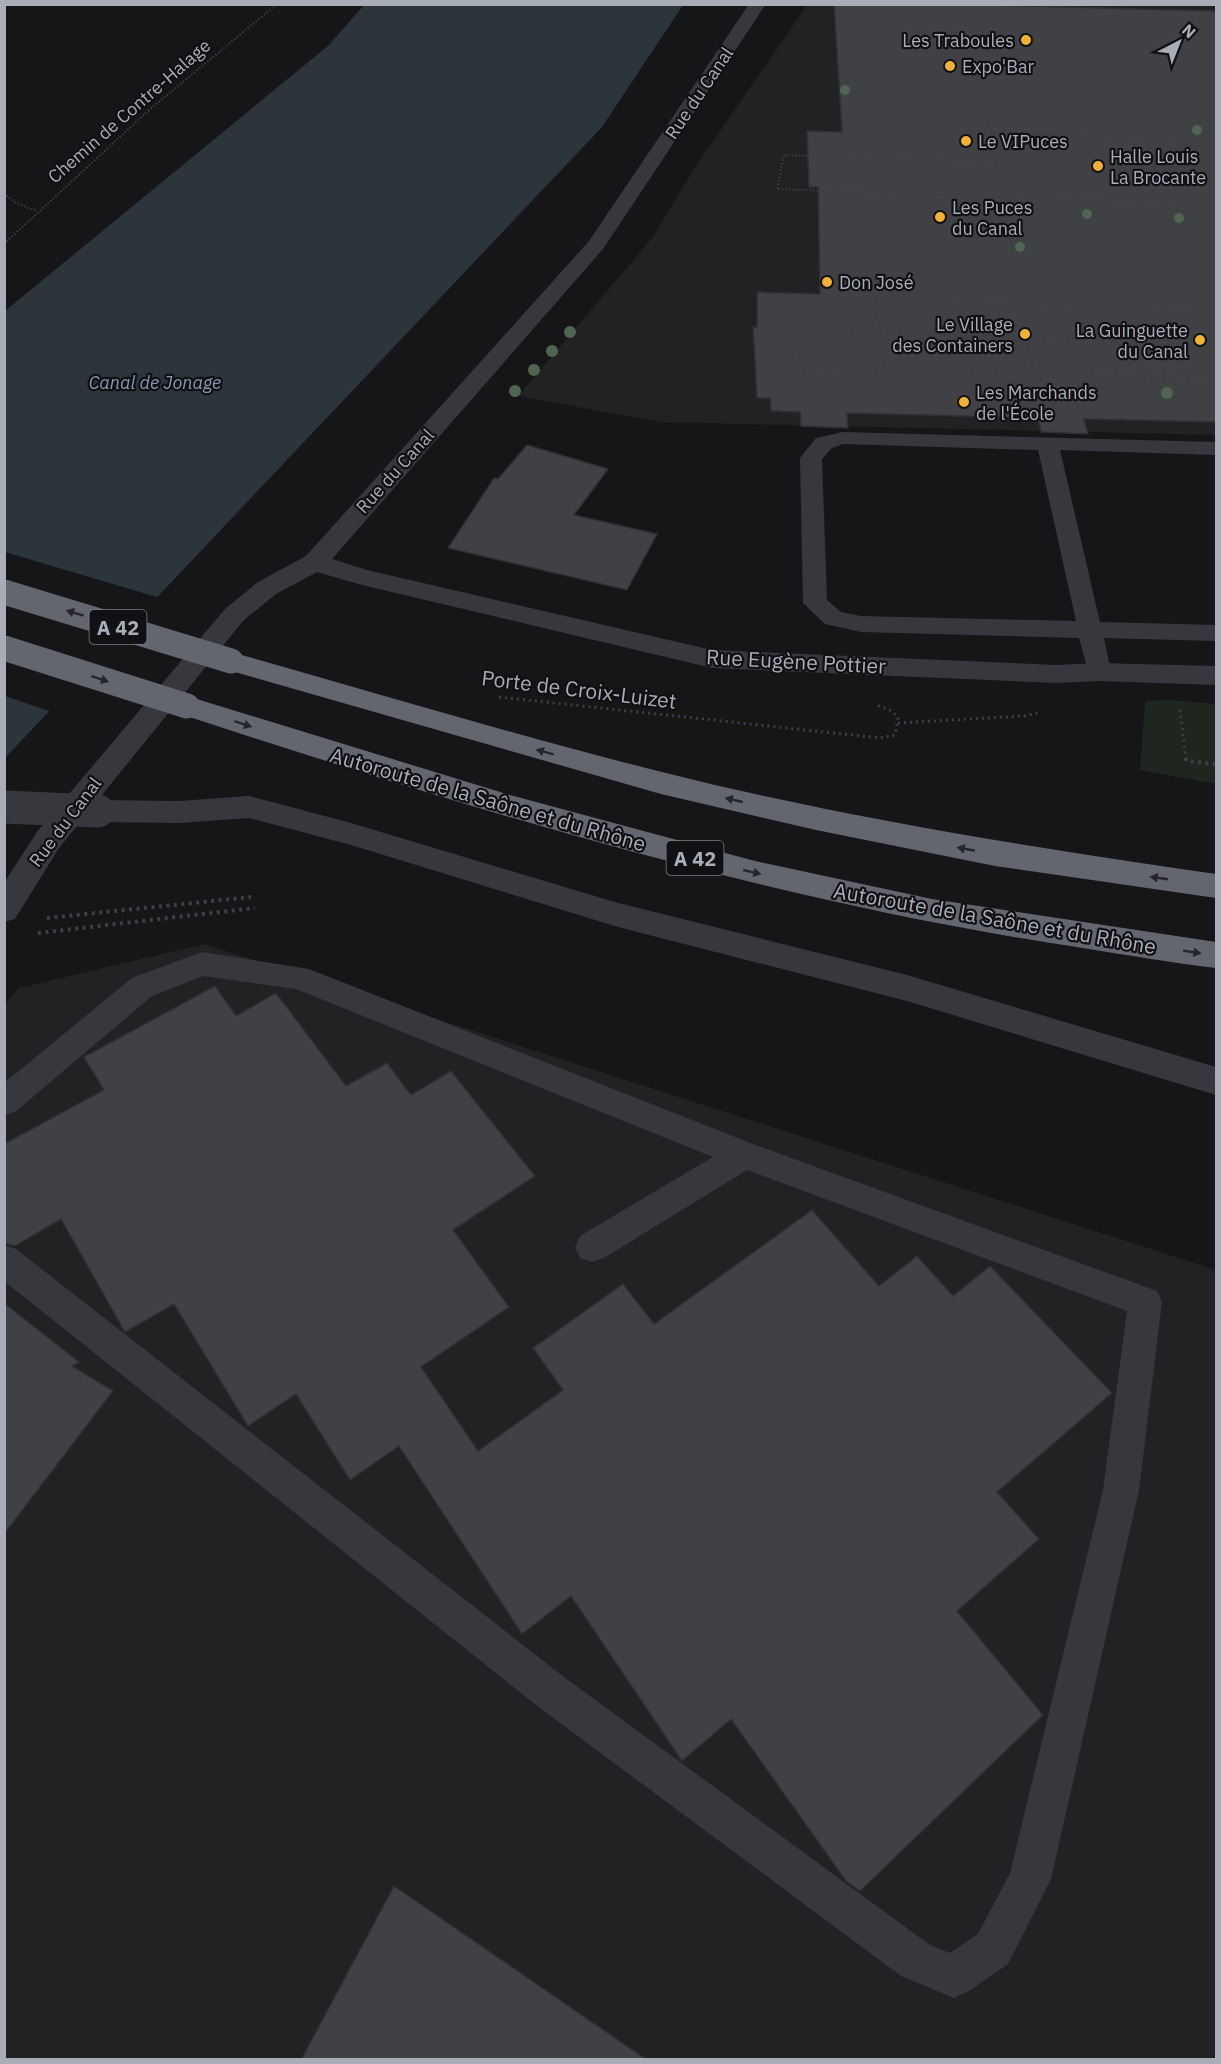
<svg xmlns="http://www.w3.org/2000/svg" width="1221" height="2064" viewBox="0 0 1221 2064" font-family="'IBM Plex Sans',sans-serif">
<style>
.built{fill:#222225}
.green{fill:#1e261f}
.water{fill:#2c353c}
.pier{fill:#161618}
.building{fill:#404145;stroke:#303034;stroke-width:1.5}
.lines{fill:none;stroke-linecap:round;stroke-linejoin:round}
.path-far2{stroke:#3d3f44;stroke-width:2;stroke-dasharray:1.5 2;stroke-linecap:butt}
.path-far1{stroke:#3d3f44;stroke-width:3;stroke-dasharray:2 4;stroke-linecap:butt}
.path{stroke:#3d3f44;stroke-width:4;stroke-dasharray:3 4.5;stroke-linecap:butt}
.service{fill:#37383d;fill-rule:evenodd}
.minor{fill:#37383d;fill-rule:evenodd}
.tertiary{fill:#37383d;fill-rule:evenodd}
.motorway{fill:#63666e;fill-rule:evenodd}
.tertiary-bridge{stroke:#37383d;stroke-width:33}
.motorway-bridge{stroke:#63666e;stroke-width:25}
.tree{fill:#506452}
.oneway{fill:#26262a}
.poi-dot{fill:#f2b134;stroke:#111113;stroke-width:2}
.labels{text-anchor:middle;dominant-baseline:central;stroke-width:4.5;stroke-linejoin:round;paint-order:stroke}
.far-poi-label{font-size:18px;fill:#a8adb8;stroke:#111113;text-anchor:start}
.far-street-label{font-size:18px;fill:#a8adb8;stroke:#111113}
.far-water-label{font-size:18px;font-style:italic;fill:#7f9bb3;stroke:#111113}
.shield{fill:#111113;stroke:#7b7e86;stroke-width:1.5}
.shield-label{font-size:20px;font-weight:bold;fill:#a8adb8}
.street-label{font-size:21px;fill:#a8adb8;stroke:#111113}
</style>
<rect width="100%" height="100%" fill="#161618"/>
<path class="built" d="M807,5h409v430l-556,-13 -142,-26 134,-158 44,-72z
M204,944l1012,326v789l-1211,1 -1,-1054 15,-18z"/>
<path class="green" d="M1171,700l45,4v80l-76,-14 5,-69z"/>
<path class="water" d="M364,5h319l-81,122 -597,631v-447l324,-266z"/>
<path class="pier" d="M5,552l155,46 -108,114 -47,-16z"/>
<path class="building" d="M834,4h118l264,7v411l-132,-3 4,15 -47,-2 -3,-14 -191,-5 1,15 -47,-2 -1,-14 -29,-1 -1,-13h-13l-4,-71h4v-35l63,2 -2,-107h-9l-2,-56 35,1z
M527,445l81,24 -34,46 83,19 -30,56 -179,-42 46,-70 4,1z
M215,986l21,30 40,-23 70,93 41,-23 24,32 40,-24 84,105 -82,54 56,77 -88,60 57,84 85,-61 -30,-42 90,-64 31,40 158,-114 67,76 38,-30 36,40 37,-30 122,127 -115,99 42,47 -82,72 86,104 -183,176 -14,-10 -115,-162 -49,42 -111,-165 -49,38 -123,-188 -49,34 -54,-86 -48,32 -74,-122 -49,28 -64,-113 -46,27 -11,-3v-99l100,-54 -20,-33z
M4,1303l75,59 -7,4 41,25 -109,143z
M394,1886l253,174h-346z"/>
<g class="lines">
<path class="path-far2" d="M981,81l10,52
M1169,87l18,52
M991,133l196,6 23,64 -207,-6z
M1187,139l29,1
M4,193l12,10 21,8
M1216,203h-6l6,18
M4,244l144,-133 129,-107
M1159,311l6,18
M879,329l-3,-31 340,15
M1024,329l-21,-132 -226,-8 7,-34 432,13"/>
<path class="path-far1" d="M879,327l5,43
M1023,327l11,46
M1164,327l5,14
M1182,376l-13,-35 -376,-11 -1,38 424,9
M499,697l381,41 15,-3 3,-17 -6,-7 -16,-6
M1180,710l6,49
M898,723l126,-7 17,-4"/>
<path class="path" d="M1186,758v3l30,3
M47,918l204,-21
M38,933l217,-25"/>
<path class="service" d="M843,432l373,10v13l-156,-5 40,172 116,3v16l-112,-3 7,34 -3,6 -9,3 -9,-3 -11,-40 -218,-6 -36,-8 -22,-21 -3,-145 16,-20zM843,444l195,6 38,171 -215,-5 -20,-4 -14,-12 -5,-141 10,-11z
M202,952l107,17 444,175 404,147 5,11 -23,188 -88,389 -43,85 -39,27 -15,7 -53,-22 -365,-271 -532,-424v-36l12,4 548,428 366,268 20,8 28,-19 32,-61 93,-383 24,-179 -380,-141 -143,88 -12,4 -12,-4 -5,-11 5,-11 133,-79 -417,-168 -93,-13 -51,20 -137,116 -11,3v-32l128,-105z"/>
<path class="minor" d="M749,4h17l-163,245 -271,310 35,11 345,80 344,15 43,-2 117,3v19l-117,-4 -43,2 -344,-15 -350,-83 -45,-13 -41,22 -33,27 -184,227 -44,71 -11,3v-39l33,-51 188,-223 33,-27 48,-26 283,-315z"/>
<path class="tertiary" d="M249,796l102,27 267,80 289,72 309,92v28l-309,-94 -289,-74 -267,-82 -102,-27 -70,5 -81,-1 -10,-3 -5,-8 5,-8 10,-3 81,1z"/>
<path class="motorway" d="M231,652c143,40 286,84 431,120 182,46 368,75 554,102v24l-221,-32 -179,-36 -155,-36 -440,-126 -4,-7 4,-7z
M187,696l323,99 245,66 177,38 284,43v26c-44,-5 -89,-13 -133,-20 -310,-46 -609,-138 -906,-235l-4,-7 4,-7z"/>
<path class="tertiary-bridge" d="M4,807l94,4"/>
<path class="motorway-bridge" d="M4,592l227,69
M4,648l183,58"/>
</g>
<g class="tree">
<circle cx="845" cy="90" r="5"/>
<circle cx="1197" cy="130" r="5"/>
<circle cx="974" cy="210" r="5"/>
<circle cx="1087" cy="214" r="5"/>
<circle cx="1179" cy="218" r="5"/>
<circle cx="1020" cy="247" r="5"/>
<circle cx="570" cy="332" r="6"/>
<circle cx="552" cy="351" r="6"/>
<circle cx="534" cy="370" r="6"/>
<circle cx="515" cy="391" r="6"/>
<circle cx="1167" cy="393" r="6"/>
</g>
<defs><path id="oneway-solid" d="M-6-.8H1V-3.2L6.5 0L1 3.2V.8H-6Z" transform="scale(1.5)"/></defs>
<g class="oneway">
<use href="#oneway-solid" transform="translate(75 613) rotate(-163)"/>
<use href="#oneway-solid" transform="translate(100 679) rotate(18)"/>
<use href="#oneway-solid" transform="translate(243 724) rotate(18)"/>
<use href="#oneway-solid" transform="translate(545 752) rotate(-165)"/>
<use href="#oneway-solid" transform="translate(734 800) rotate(-167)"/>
<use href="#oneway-solid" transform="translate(966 849) rotate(-169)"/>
<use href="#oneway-solid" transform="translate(752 872) rotate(13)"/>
<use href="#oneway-solid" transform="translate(1159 878) rotate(-172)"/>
<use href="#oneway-solid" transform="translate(1192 952) rotate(9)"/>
</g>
<g class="poi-dot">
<circle cx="1026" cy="40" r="6"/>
<circle cx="950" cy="66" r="6"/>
<circle cx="966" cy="141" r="6"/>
<circle cx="1098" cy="166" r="6"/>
<circle cx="940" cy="217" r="6"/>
<circle cx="827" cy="282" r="6"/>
<circle cx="1025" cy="334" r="6"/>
<circle cx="1200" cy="340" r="6"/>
<circle cx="964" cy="402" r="6"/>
</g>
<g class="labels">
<g class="far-poi-label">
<text x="1014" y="40" text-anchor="end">Les Traboules</text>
<text x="962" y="66">Expo'Bar</text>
<text x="978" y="141">Le VIPuces</text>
<text x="1110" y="156">Halle Louis<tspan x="1110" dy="21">La Brocante</tspan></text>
<text x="952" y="207">Les Puces<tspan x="952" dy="21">du Canal</tspan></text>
<text x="839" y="282">Don José</text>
<text x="1013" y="324" text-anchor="end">Le Village<tspan x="1013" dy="21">des Containers</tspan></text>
<text x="1188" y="330" text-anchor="end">La Guinguette<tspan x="1188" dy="21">du Canal</tspan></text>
<text x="976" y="392">Les Marchands<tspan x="976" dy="21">de l'École</tspan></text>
</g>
<g class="far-street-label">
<text transform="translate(699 93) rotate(-56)">Rue du Canal</text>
<text transform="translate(129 111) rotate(-41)">Chemin de Contre-Halage</text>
<text transform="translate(395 471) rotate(-48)">Rue du Canal</text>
<text transform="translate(65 822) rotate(-53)">Rue du Canal</text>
</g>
<g class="far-water-label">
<text x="155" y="382">Canal de Jonage</text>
</g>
<g class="shield">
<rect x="89.5" y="610" width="57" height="34" rx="4.5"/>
<rect x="666.5" y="841" width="57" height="34" rx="4.5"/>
</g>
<g class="shield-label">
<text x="118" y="627">A 42</text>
<text x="695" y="858">A 42</text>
</g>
<g class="street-label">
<text transform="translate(796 661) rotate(3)">Rue Eugène Pottier</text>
<text transform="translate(579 689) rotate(7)">Porte de Croix-Luizet</text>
<text transform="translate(488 799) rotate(16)">Autoroute de la Saône et du Rhône</text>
<text transform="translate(995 918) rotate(10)">Autoroute de la Saône et du Rhône</text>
</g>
</g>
<rect width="1221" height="2064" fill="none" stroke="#a8adb8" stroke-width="12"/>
<g transform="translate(1179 42) rotate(42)" stroke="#111113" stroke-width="4.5" paint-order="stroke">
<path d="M0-4.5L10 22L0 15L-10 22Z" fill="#a8adb8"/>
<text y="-9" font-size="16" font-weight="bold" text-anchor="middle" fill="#a8adb8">N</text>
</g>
</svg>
